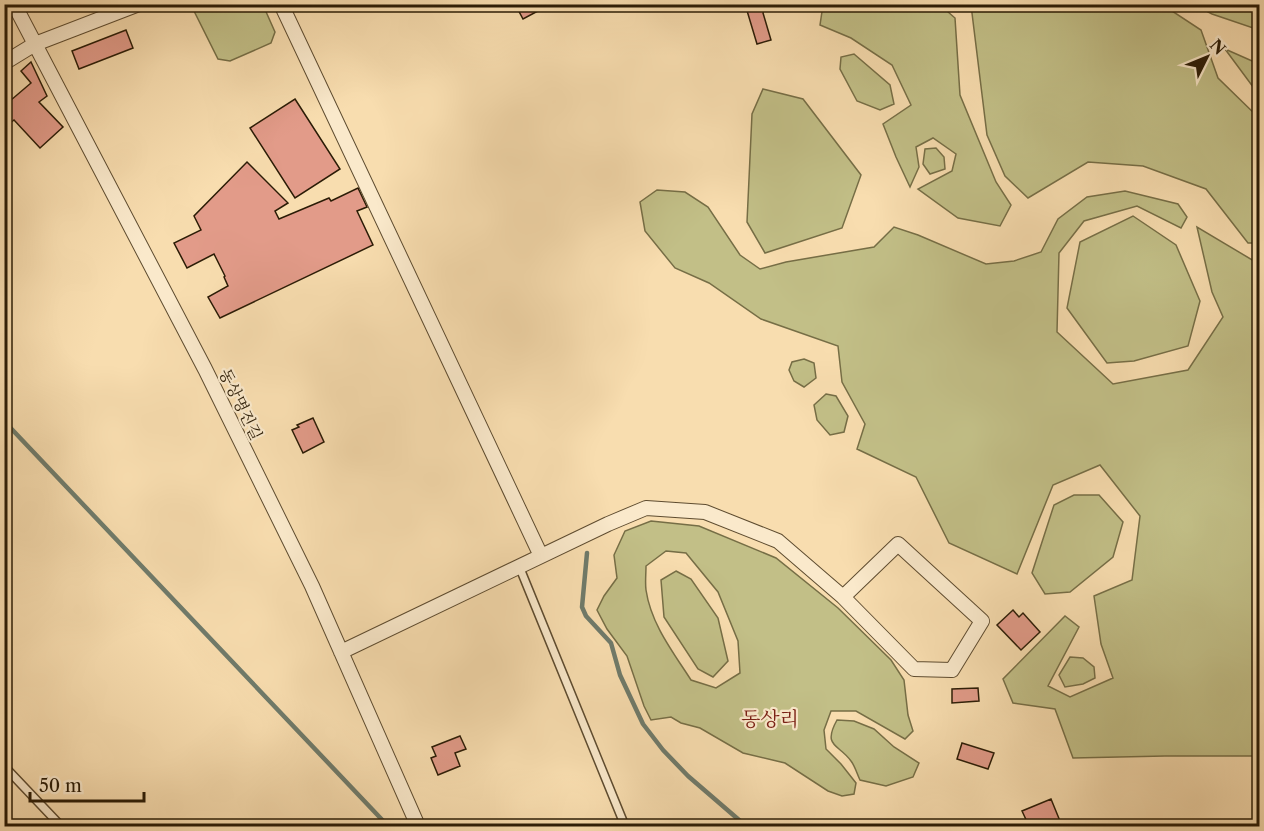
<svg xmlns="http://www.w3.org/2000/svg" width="1264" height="831" viewBox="0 0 1264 831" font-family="'Libre Caslon Text','Noto Serif KR',serif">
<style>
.green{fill:#c2bf87;stroke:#766e46;stroke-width:1.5;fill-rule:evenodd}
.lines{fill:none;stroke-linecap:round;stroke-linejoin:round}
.stream{stroke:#6f7b6b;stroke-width:4.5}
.building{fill:#e29b89;stroke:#2b1c06;stroke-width:1.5}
.lane-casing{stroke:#5e4c30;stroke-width:10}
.street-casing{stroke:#5e4c30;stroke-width:16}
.lane{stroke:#fae9cb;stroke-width:7}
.street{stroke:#fae9cb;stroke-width:14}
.labels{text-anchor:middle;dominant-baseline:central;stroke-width:4.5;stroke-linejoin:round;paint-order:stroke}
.street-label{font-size:16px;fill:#2b1c06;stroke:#fae9cb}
.quarter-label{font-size:20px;fill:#7a1f14;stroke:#fae9cb}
</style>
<rect width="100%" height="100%" fill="#f8ddaf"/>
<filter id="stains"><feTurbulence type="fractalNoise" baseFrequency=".00333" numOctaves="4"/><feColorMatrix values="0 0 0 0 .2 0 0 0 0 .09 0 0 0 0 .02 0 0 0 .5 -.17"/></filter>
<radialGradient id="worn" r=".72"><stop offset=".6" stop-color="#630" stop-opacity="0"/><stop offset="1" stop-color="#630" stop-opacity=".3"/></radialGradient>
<path class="green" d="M195,5h68l12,27 -4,11 -41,18 -12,-2 -25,-50z
M823,5h117l15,13 5,77 36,87 15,23 -11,21 -42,-8 -40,-29 34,-18 4,-17 -23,-16 -17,9 3,20 -9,20 -14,-30 -13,-33 28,-19 -19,-40 -41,-27 -31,-13z
M971,5h192l38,25 17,48 41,40v125h-11l-42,-54 -63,-23 -55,-4 -60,36 -23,-22 -18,-41z
M1195,5h64v25l-47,-16z
M1225,49l34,15v31z
M854,54l36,31 4,19 -14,6 -23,-9 -17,-32 1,-12z
M763,89l40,10 58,76 -19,53 -77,25 -18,-31 5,-108z
M936,148l8,9 1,12 -15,5 -7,-10 2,-15z
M657,190l28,2 23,15 32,48 20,14 26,-7 88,-15 20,-20 24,8 68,29 28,-3 27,-9 17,-33 29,-22 38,-6 53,13 9,13 -6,11 -44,-22 -53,15 -25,32 -2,79 56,52 75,-14 35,-53 -11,-25 -15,-65 62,37v492h-94l-92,2 -18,-49 -42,-6 -10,-24 62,-63 14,11 -31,59 22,11 43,-19 -12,-34 -7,-48 38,-16 8,-64 -40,-51 -47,20 -36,89 -68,-31 -33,-66 -59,-28 8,-25 -23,-42 -4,-36 -77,-27 -52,-36 -34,-15 -30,-37 -5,-29z
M1133,216l43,29 24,56 -12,45 -54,15 -27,2 -40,-55 13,-66z
M804,359l10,4 2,15 -12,9 -10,-6 -5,-11 3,-8z
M826,394l10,2 12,20 -4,16 -14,3 -13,-15 -3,-15z
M1074,495h25l24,27 -10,35 -43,35 -25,2 -13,-21 22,-68z
M651,521l48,5 77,32 62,50 53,52 13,20 4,35 5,16 -8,8 -49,-28h-25l-7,19 2,19 15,15 15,19 -2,11 -12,2 -14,-5 -43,-28 -42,-10 -43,-25 -19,-5 -10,-6 -20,3 -7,-14 -17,-50 -20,-27 -10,-19 7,-14 13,-18 -3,-23 11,-24zM666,551l20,2 32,39 20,49 2,32 -24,15 -25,-8c-18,-28 -40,-56 -45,-90 -1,-7 0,-16 0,-24z
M676,571l15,8 27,39 10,43 -15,16 -15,-8 -34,-52 -3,-37z
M1070,657l13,1 11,9 1,11 -12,6 -18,3 -6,-12z
M837,720l17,1 20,8 20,18 25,16 -6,14 -27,9 -26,-6c-3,-6 -5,-14 -9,-19 -12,-17 -29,-14 -14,-41z"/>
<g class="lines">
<path class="stream" d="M4,421l384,405
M587,553l-5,54 4,9 25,27 9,32 23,49 20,26 25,26 58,50"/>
</g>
<path class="building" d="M515,4h36l-28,15z
M745,4h20l-2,9 8,27 -14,4z
M126,30l7,18 -54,21 -7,-18z
M31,62l16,34 -8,6 24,25 -23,21 -26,-28 -10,8v-22l27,-23 -10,-12z
M295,99l45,70 -45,29 -45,-70z
M247,162l41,41 -13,8 4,8 50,-21 2,3 27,-13 9,19 -10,4 16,34 -153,73 -12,-21 20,-11 -4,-9 1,-1 -11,-22 -27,14 -13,-25 27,-13 -7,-14z
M313,418l11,24 -21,11 -11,-23 7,-3 -2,-2z
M1013,610l6,7 4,-4 17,19 -19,18 -24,-25z
M978,688l1,13 -27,2v-14z
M460,736l6,13 -11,4 5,13 -22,9 -7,-17 5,-2 -4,-9z
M962,743l32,10 -6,16 -31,-10z
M1051,799l9,22 -14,5h-17l-7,-15z"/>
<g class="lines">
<g class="lane-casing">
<path id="lane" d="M519,566l106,260
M4,766l57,60"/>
</g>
<g class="street-casing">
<path id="street" d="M14,4l191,365 107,217 106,240
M281,4l260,552
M4,63l31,-19 104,-40
M341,652l267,-128 38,-16 59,4 73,29 65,56 71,72 38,1 30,-49 -84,-77 -55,53"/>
</g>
<use href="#lane" class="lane"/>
<use href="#street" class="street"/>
</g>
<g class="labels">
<g class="street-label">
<text transform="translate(241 404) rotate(64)">동상명진길</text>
</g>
<g class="quarter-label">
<text x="770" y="719">동상리</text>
</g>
</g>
<rect width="1264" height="831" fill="none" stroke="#f8ddaf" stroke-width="24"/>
<rect x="6" y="6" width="1252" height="819" fill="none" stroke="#2b1c06" stroke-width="3"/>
<rect x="12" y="12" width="1240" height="807" fill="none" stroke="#2b1c06" stroke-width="1.5"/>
<g transform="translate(1207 57) rotate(47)" stroke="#fae9cb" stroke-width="4.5" paint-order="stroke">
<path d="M0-4.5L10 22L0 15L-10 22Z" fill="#2b1c06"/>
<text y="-9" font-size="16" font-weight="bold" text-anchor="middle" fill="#2b1c06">N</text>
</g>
<path d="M30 792v9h114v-9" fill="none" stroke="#2b1c06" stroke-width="3"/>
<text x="39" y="792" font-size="18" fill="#2b1c06" stroke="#fae9cb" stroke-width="4.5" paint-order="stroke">50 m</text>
<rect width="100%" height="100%" filter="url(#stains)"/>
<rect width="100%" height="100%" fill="url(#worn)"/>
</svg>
